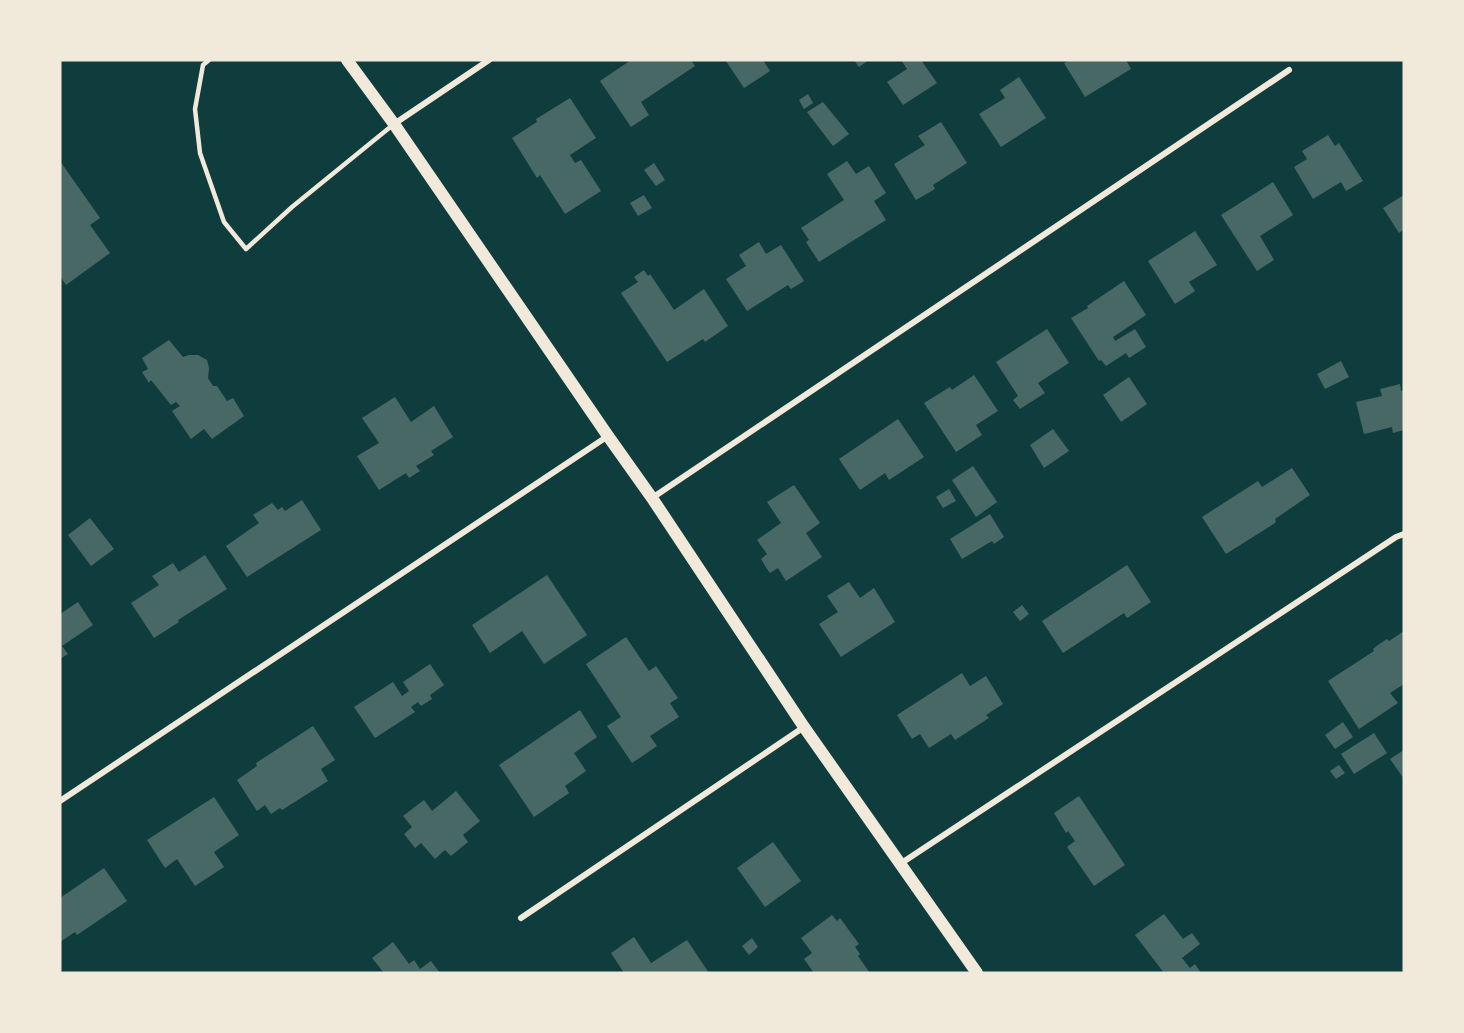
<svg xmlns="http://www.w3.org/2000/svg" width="1464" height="1033" viewBox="0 0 1464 1033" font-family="Signika,sans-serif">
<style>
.building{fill:#486865}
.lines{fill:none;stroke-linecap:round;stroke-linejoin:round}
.service{stroke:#f1e9da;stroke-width:4.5}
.minor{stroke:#f1e9da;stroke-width:6}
.secondary{stroke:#f1e9da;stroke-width:12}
</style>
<rect width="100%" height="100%" fill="#0f3d3e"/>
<path class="building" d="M631,60h60l4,6 -54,36 8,13 -18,12 -31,-46z
M728,60h35l7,11 -26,17 -18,-27z
M854,60h15l-10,7z
M901,60h20l16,23 -34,22 -16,-23 20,-13z
M1070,60h56l5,9 -46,28 -21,-34z
M1019,77l27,41 -45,29 -22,-33 26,-16 -5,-8z
M808,94l5,9 -9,6 -5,-9z
M570,98l26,40 -26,17 5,8 6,-3 20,31 -36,23 -25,-39 -3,3 -25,-40 25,-16 -1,-3z
M823,102l26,32 -16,12 -26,-34z
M941,122l26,41 -34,22 2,4 -19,11 -22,-36 31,-19 -7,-9z
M1328,135l7,11 4,-3 24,38 -17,10 -5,-9 -28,17 -19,-32 13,-8 -5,-8z
M60,161l40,57 -10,7 20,28 -44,32 -6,-9v-23l1,-1 -1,-2z
M847,161l9,13 13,-8 17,27 -12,8 12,19 -67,42 -13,-20 3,-2 -8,-12 43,-28 -17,-26z
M654,163l11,17 -9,6 -12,-16z
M1273,182l20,33 -33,21 14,24 -17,11 -36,-56z
M644,195l8,13 -14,8 -8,-13z
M1404,195v34l-5,4 -16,-25z
M1195,231l22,34 -28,17 6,9 -20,13 -27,-43z
M759,242l7,12 15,-9 23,36 -13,8 -3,-4 -41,26 -21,-32 20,-13 -7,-11z
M644,270l4,6 2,-2 24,36 30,-21 24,37 -23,16 -2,-3 -36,23 -46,-69 17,-11 -4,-5z
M1124,281l22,34 -33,22 2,4 20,-12 11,18 -17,11 -3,-5 -20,13 -5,-6 -2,1 -28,-43 17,-10 -1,-2z
M1047,329l22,34 -31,20 7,10 -25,16 -7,-9 5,-4 -22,-34z
M169,340l14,17 6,-2h9l9,5 2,8 -1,10 5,8h4l10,15 6,-3 11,18 -32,23 -8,-10 -13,10 -19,-28 8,-5 -4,-4 -5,3 -20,-25 -2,3 -7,-11 6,-3 -6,-11z
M1341,361l8,16 -24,12 -8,-15z
M974,375l24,36 -22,14 6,10 -26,17 -32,-49 26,-16 2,3z
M1129,377l18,27 -26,18 -18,-27z
M1400,384l1,7 3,-1v40l-11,3 -1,-6 -28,7 -8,-32 26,-6 -2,-7z
M395,397l16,25 23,-16 19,31 -22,14 3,4 -18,11 4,5 -11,7 -3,-5 -27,17 -22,-34 22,-13 -17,-25z
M898,419l26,38 -35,23 -4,-7 -25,17 -21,-31z
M1053,429l16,22 -25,17 -14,-23z
M973,466l24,36 -21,15 -24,-37z
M1292,468l18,27 -35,24 1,2 -1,2 -49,31 -24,-37 56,-36 4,6z
M794,485l26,38 -14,10 16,24 -36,24 -8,-13 -8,5 -3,-4 -6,-10 6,-5 -10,-14 24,-17 -14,-21z
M949,489l7,12 -13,7 -7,-11z
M302,500l19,30 -74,47 -21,-31 33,-23 -6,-8 19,-12 6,7 4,-3 3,4z
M990,514l14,23 -10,7 -2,-3 -30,18 -12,-20z
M90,518l24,31 -23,17 -23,-31z
M205,555l22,34 -49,31 1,2 -25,16 -23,-35 28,-18 -7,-9 21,-13 6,9z
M1127,565l24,37 -24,16 -3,-5 -61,40 -21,-32z
M547,575l40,60 -43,29 -22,-33 -32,22 -18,-28z
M849,582l11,16 14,-10 21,34 -54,35 -22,-33 19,-12 -11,-16z
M78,602l15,23 -31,21 6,8 -8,5v-45z
M1022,605l7,9 -9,7 -7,-9z
M1404,631v53l-14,9 8,10 -39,26 -31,-48 46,-30 -1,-2 5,-4 9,-6 2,2z
M626,637l23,34 7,-5 22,32 -8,5 9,14 -29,19 7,10 -25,17 -25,-37 14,-9 -35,-53z
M430,664l14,21 -14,10 2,4 -11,7 -3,-4 -7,5 4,5 -40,26 -21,-31 39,-25 9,14 7,-5 -6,-9z
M962,673l8,13 16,-10 17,28 -17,11 3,3 -34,22 -4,-6 -22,14 -9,-14 -8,5 -15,-24z
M580,710l17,27 -23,16 12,18 -21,15 4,7 -35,24 -35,-52z
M1343,722l10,15 -18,12 -10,-14z
M313,726l22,34 -14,9 7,12 -46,29 -2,-2 -9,6 -6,-9 -8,6 -20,-31 20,-14 -1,-3z
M1374,733l13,20 -33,21 -13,-20z
M1404,750v29l-14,-20z
M1339,765l6,8 -9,6 -6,-8z
M456,791l24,30 -17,14 5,7 -17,14 -6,-6 -10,9 -14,-16 -6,5 -11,-14 8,-7 -9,-11 21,-16 8,11z
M1079,796l46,69 -31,21 -27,-39 8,-6 -7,-10 -2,2 -12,-20z
M214,797l25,38 -25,17 10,15 -29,19 -18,-27 -12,9 -18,-28z
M773,842l28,39 -36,26 -28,-39z
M104,868l23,33 -50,34 -2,-3 -15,10v-44z
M1164,914l19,25 9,-6 8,11 -18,14 8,10 5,-4 6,9h-34l-1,-2 -2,2 -29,-38z
M832,915l5,6 3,-3 19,26 -4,3 5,7 -2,2 12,17h-56l-10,-14 8,-6 -11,-15z
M634,937l17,26 36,-23 22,33h-85l-13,-20z
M752,938l6,9 -9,8 -7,-9z
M393,942l16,22 5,-4 6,9 11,-8 9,12h-56l-12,-15z"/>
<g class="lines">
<path class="service" d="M209,60l-6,5 -8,44 5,44 24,69 22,27 46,-42 102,-83"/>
<path class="minor" d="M394,124l95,-64
M652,498l637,-428
M60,801l548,-365
M900,864l496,-327 8,-3
M521,918l283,-191"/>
<path class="secondary" d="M347,60l47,64 214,312 44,62 152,229 173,246"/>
</g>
<rect width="1464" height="1033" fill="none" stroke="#f1e9da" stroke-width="123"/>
</svg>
